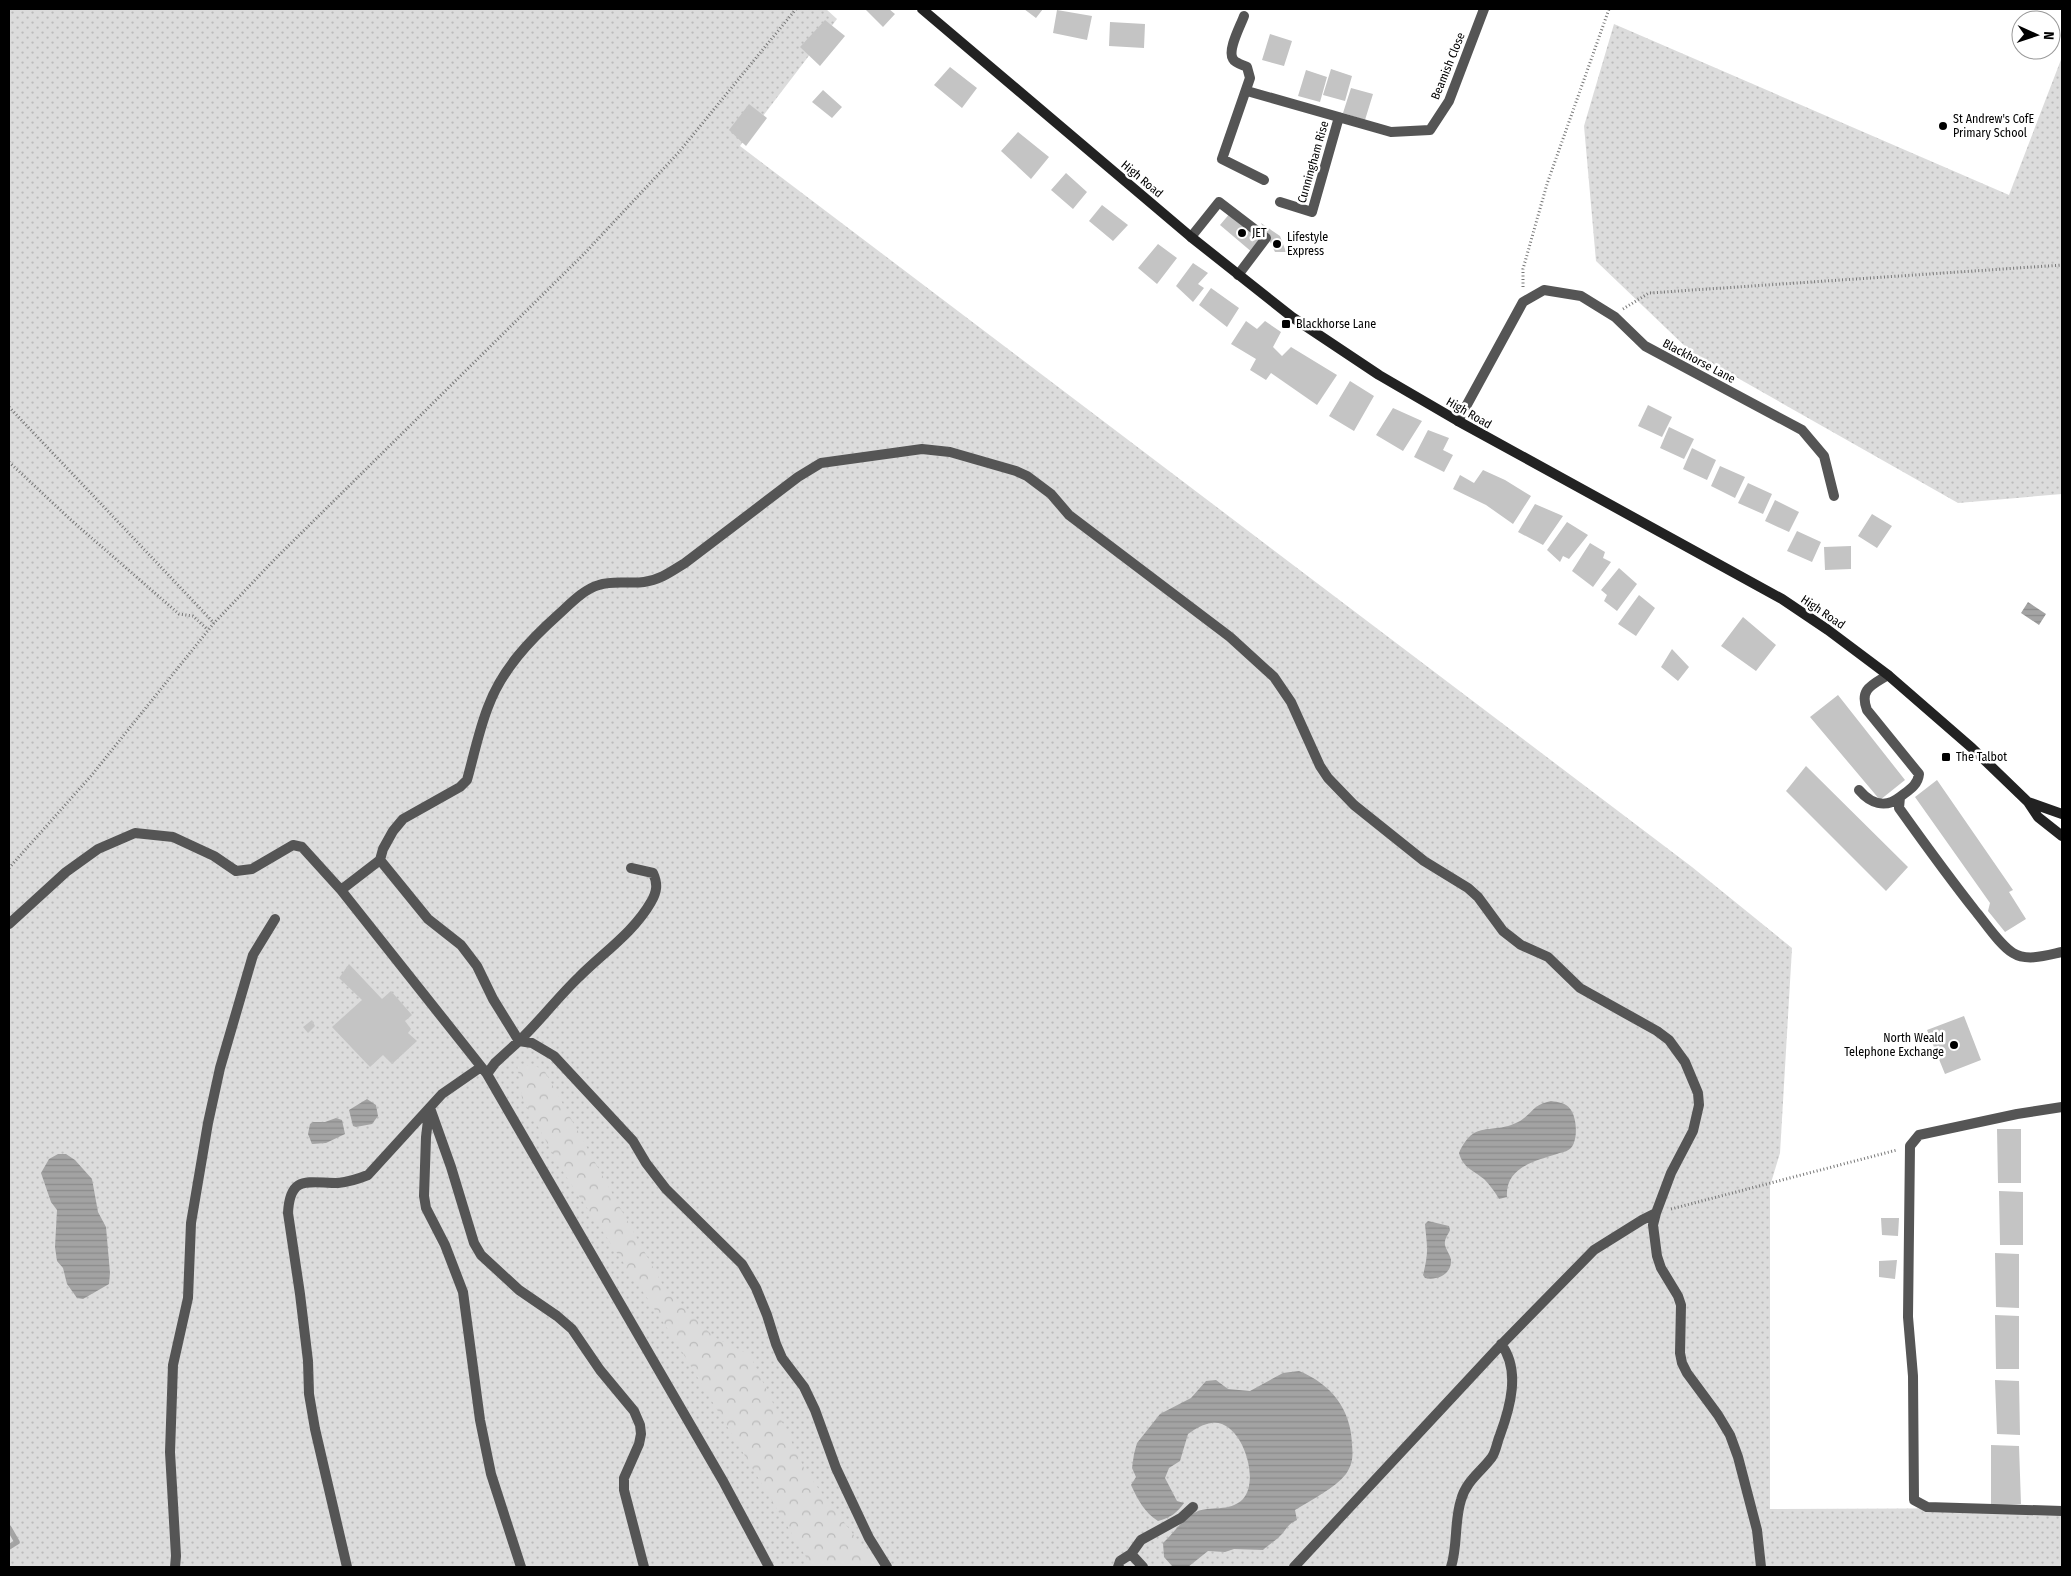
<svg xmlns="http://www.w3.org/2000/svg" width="2071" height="1576" viewBox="0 0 2071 1576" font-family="'Fira Sans Condensed',sans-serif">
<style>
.grass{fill:url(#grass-dots)}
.forest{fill:url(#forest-crowns)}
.water{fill:url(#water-rules)}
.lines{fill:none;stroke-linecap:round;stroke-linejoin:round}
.stream{stroke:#a3a3a3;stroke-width:5.5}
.building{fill:#c4c4c4}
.path{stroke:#777;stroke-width:3;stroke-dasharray:1 2.5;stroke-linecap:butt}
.service{stroke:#555;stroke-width:10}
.minor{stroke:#555;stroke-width:10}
.secondary{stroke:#222;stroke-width:10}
.poi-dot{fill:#000;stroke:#fff;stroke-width:2}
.labels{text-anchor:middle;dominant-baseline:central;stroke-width:5;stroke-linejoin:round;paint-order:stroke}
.street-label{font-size:12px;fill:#000;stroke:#fff}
.poi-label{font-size:12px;fill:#000;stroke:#fff;text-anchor:start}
</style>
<defs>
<pattern id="grass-dots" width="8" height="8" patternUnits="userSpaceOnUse" patternTransform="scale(1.25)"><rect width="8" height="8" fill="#dcdcdc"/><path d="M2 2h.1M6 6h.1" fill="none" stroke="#bbb" stroke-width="1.8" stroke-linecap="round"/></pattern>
<pattern id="forest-crowns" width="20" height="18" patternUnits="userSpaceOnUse" patternTransform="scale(1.25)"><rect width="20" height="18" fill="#dcdcdc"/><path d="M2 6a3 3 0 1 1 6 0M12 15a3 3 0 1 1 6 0" fill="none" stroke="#bbb"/></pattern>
<pattern id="water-rules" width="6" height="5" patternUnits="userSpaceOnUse" patternTransform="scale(1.25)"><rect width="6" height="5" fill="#a3a3a3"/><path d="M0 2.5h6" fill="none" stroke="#8b8b8b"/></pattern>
</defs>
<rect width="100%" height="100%" fill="#fff"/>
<path class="grass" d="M9,9h817l11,10 -97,127 952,721 100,81 -12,205 -10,33v323l292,-1v59h-2053z
M1614,24l395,171 53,-138v437l-104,9 -268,-152 -94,-90 -12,-135z"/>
<path class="forest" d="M517,1064l26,4 122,221 49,48 36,18 56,117 72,95h-66l-137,-227 -110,-165 -43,-77z"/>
<path class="water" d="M2028,602l18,12 -7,11 -18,-12z
M367,1099l9,6 2,11 -6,8 -16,3 -3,-1 -4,-16z
M1551,1101c7,1 16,2 20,9 6,9 7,30 0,38 -4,4 -9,4 -14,6 -23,7 -52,14 -50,43l-8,2c-4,-7 -9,-14 -15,-20 -11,-9 -21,-11 -25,-26 16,-35 31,-17 59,-31 7,-3 12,-10 18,-15 4,-3 10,-5 15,-6z
M336,1118l6,2 3,14 -19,9 -14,1 -4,-10 2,-10 3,-2h12z
M58,1154h8l9,6 17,19 6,33 8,15 4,46 -1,11 -26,15 -6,-1 -10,-14 -4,-16 -6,-7 -2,-14 2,-37 -6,-8 -10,-29 8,-14z
M1428,1221l21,5 1,4c-2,5 -6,9 -5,15 1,5 5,9 6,15 1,14 -14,21 -26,18l-2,-3c6,-23 4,-29 2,-51z
M1299,1371c32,13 52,38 53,73 1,12 1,20 -6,30 -11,14 -35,26 -51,36l2,10c-12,6 -10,10 -18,17 -5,5 -11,8 -16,13l-29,-1 -9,3 -17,-1 -20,16 -16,-1 -8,-9 -1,-14c11,-10 19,-24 33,-31 14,-7 33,1 47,-13 18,-20 -2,-80 -31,-76 -9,1 -17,6 -24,11l-8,27 -11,7 -4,10 12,23 7,2c-7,10 -14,15 -26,18 -14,-9 -20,-21 -27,-36l5,-8 -4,-9 2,-14 3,-11 23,-29 31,-16 15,-17 10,-1 12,9 22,2 33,-18z"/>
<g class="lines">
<path class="stream" d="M9,1528l8,14 -8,5"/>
</g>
<path class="building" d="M865,9h24l6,5 -12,13z
M1024,9h19l-7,9z
M1057,10l35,6 -5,24 -34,-7z
M825,20l20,16 -25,30 -20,-19z
M1110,22l35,2 -1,24 -35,-2z
M1270,34l22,7 -8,25 -22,-6z
M950,67l27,21 -15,20 -28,-23z
M1331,69l21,7 -7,25 -22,-6z
M1306,70l21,7 -7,25 -22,-6z
M1351,88l22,6 -8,26 -22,-7z
M823,90l19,17 -10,11 -20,-16z
M749,104l18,14 -21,28 -17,-16z
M1018,132l31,25 -18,22 -30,-28z
M1066,173l21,19 -14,17 -22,-19z
M1102,205l26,20 -15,16 -24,-20z
M1231,212l32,28 -10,13 -33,-28z
M1261,223l19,13 6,16h-11z
M1158,244l19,14 -20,26 -19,-16z
M1193,263l15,10 -10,11 6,4 -11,14 -17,-16z
M1211,288l28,20 -12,19 -28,-22z
M1246,321l11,8 8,-8 16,11 -8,15 9,9 9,-9 46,28 -20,30 -46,-32 -5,7 -16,-10 6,-11 -25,-15z
M1350,381l24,15 -20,35 -25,-15z
M1648,405l24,12 -10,20 -24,-11z
M1393,408l29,13 -19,30 -27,-16z
M1669,427l25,12 -10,20 -24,-11z
M1428,430l21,8 -6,12 10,5 -9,17 -30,-15z
M1692,448l24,12 -9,20 -24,-11z
M1720,466l25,11 -10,21 -24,-12z
M1483,470l22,10 26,16 -18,28 -27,-19 -33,-16 7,-14 14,8z
M1748,483l24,11 -9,20 -25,-11z
M1775,500l24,12 -10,20 -24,-11z
M1535,504l28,12 -20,29 -25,-13z
M1872,514l20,12 -15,22 -19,-12z
M1567,522l21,13 -19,24 -6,-3 -3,6 -13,-12z
M1797,531l24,11 -9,20 -25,-11z
M1590,543l15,9 -2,6 8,4 -18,25 -21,-16z
M1851,546v23l-26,1 -1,-23z
M1619,568l18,16 -20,27 -13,-10 3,-6 -6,-5z
M1639,595l16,13 -19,28 -18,-12z
M1743,617l33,28 -20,26 -35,-25z
M1672,649l17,18 -11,14 -17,-14z
M1838,695l67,85 -25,20 -70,-83z
M1806,766l102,101 -22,24 -100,-100z
M1937,780l76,110 -4,2 17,27 -21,13 -17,-21 2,-8 -75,-106z
M349,964l33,35 9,-8 21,24 -7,6 6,8 -3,4 9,8 -25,23 -9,-9 -13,12 -38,-40 30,-27 -23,-22z
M1964,1016l17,44 -36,14 -18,-44z
M312,1020l3,6 -7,7 -5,-6z
M1997,1129h24v54h-23z
M1999,1191l24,1v53h-23z
M1881,1218h18l-1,18 -16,-1z
M1995,1253l24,1v54l-23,-1z
M1897,1260l-2,19 -16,-2v-16z
M1995,1315l24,1v53h-23z
M1995,1380l24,1 1,54 -23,-1z
M1991,1445l28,1 2,58 -30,1z"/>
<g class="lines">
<path class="path" d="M1523,287v-18l24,-85 62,-175
M1623,309l26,-16 413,-28
M9,407l205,216
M9,462l62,58 108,94 14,2 15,14
M9,868l82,-92 123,-153 61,-64 310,-306 94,-101 117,-143
M1671,1209l226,-59"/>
<path class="service" d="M1244,16c-3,9 -17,34 -11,43 2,4 10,6 14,8l3,11 -28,81 42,21
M1191,237l28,-35 47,36 -28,37
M1888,675c-16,10 -29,14 -21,35l52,64c-1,11 -10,16 -19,23l-1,11c25,35 51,71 78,105 10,12 23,32 36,40 14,9 35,2 49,-1
M1859,790c11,13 26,19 41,7
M380,860l48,59 33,26 16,21 16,33 26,42c21,-20 39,-44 60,-64 24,-24 55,-45 72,-75 6,-10 7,-18 2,-29l-22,-5
M341,890l39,-30 3,-11 10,-18 10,-12 57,-32 7,-7c7,-25 12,-50 21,-73 14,-38 42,-67 71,-93 11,-10 25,-25 40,-29 14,-5 30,-1 45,-3 16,-2 28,-11 41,-19l113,-86 23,-14 101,-14 28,3 66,19 11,5 24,18 18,21 161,122 44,40 17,25 29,64 8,12 26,27 70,56 44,27 10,9 25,34 18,14 27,12 32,31 77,43 12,9 16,22 13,31 1,12 -6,26 -22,42 -15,40 -3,12 4,31 4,12 17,28 3,9 -1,48 2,10 5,10 31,42 12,20 8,22 19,73 4,37
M9,924l57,-52 32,-23 37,-16 38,4 41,19 22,15 16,-2 41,-24 9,2 39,43 146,184 236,407 46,86
M487,1074l8,-11 24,-22 13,2 22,13 79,85 13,22 20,26 76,75 14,24 11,27 9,29 6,14 22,29 11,23 21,58 33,70 18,29
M2062,1107l-45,7 -98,21 -9,11 -2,171 5,59 1,124 13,7 135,4
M430,1108l21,59 23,76 7,12 38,35 38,26 15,13 28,41 34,41 6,14 1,9 -2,10 -15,34v12l20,77
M429,1112l-3,25 -2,59 2,12 19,37 18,47 17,128 11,54 30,93
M1131,1554l12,13
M175,1567l1,-11 -6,-104 3,-87 15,-67 3,-75 17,-100 12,-55 33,-113 22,-36
M347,1567l-32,-138 -6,-35 -1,-33 -8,-67 -12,-81c2,-39 20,-30 50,-30 11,-1 20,-4 30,-8l74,-81 39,-27
M1118,1567l2,-6 11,-7 10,-14 40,-22 12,-11
M1294,1567l204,-219 96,-98 48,-30 14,-7
M1451,1567c7,-22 3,-45 10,-67 5,-19 20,-28 31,-43 4,-6 5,-15 8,-22 10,-27 21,-65 1,-91"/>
<path class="minor" d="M1247,91l144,41 39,-2 19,-29 35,-92
M1280,202l32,10 27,-95
M1458,421l65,-119 21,-12 37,6 34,21 30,29 157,84 22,26 10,40"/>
<path class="secondary" d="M922,9l269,228 101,80 87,58 79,46 324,178 46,31 60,45 84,73 56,54 10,15 24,19
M2028,802l34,12"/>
</g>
<g class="poi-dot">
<circle cx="1943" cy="126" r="5"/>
<circle cx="1242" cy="233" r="5"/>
<circle cx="1277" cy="244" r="5"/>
<rect x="1281" y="319" width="10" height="10" rx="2.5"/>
<rect x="1941" y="752" width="10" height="10" rx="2.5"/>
<circle cx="1954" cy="1045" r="5"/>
</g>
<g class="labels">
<g class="street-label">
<text transform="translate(1448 66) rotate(-68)">Beamish Close</text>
<text transform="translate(1313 162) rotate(-74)">Cunningham Rise</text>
<text transform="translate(1142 179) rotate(40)">High Road</text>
<text transform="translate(1699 361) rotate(28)">Blackhorse Lane</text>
<text transform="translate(1469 413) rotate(30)">High Road</text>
<text transform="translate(1823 612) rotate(34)">High Road</text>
</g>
<g class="poi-label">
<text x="1953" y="119">St Andrew's CofE<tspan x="1953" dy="14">Primary School</tspan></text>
<text x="1252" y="233">JET</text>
<text x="1287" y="237">Lifestyle<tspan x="1287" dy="14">Express</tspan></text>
<text x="1296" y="324">Blackhorse Lane</text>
<text x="1956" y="757">The Talbot</text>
<text x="1944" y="1038" text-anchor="end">North Weald<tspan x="1944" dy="14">Telephone Exchange</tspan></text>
</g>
</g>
<rect width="2071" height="1576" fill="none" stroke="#000000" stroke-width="20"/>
<g transform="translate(2036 35) rotate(93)"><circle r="24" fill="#ffffff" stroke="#999999"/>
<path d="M0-4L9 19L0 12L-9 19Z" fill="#000000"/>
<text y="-8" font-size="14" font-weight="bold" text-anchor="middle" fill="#000000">N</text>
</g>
</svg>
